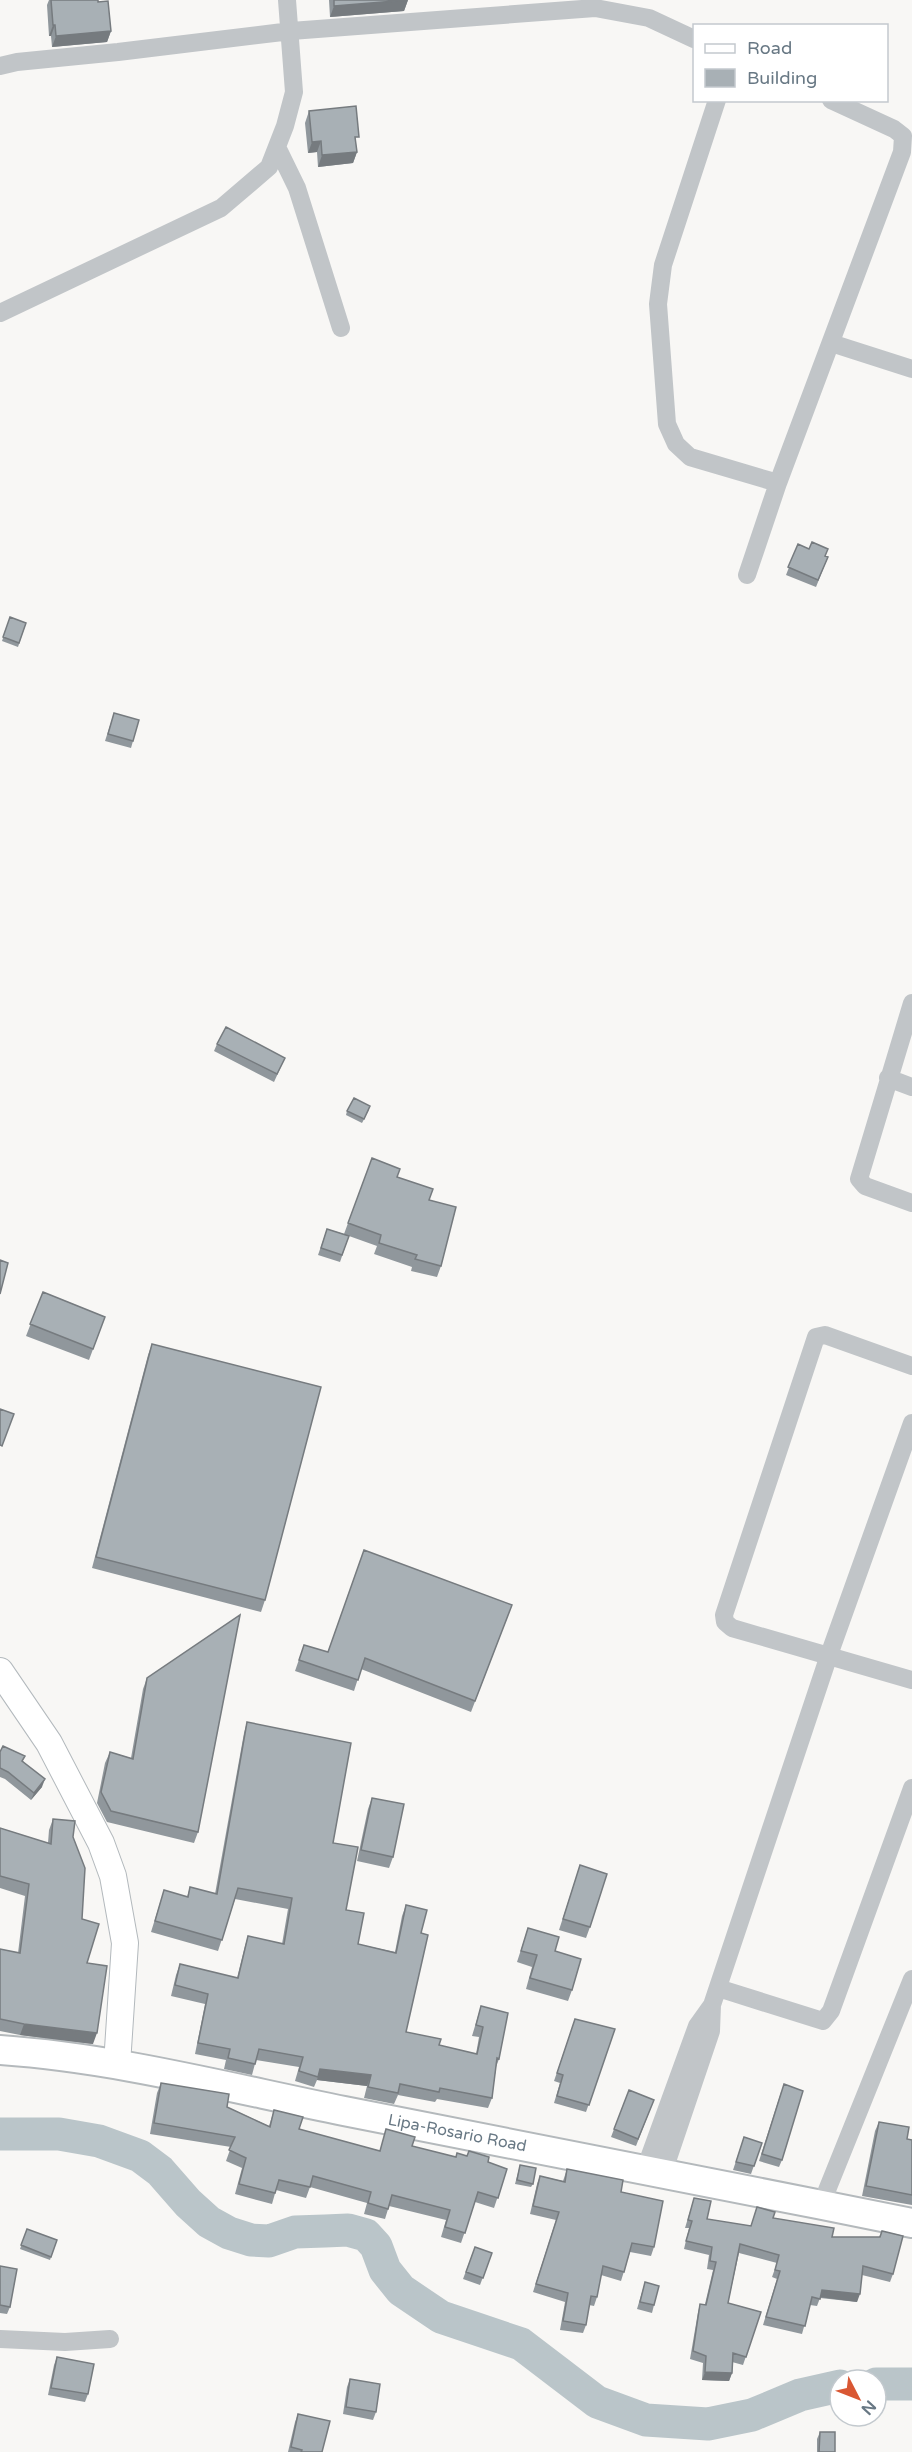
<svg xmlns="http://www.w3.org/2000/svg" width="912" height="2452" viewBox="0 0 912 2452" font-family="'Varela Round',sans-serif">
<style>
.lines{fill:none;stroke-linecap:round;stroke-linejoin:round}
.river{stroke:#bac5c9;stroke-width:33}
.secondary-casing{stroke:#b3b9bd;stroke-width:28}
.primary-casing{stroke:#b4b9bc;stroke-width:32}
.street{stroke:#c1c5c8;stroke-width:18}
.secondary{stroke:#fff;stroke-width:26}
.primary{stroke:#fff;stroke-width:28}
.wall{fill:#90979c}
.shaded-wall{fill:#767b7f}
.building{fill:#a8b0b5;stroke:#767b7f;stroke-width:1.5}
.labels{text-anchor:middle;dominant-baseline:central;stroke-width:6;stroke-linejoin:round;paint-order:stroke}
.street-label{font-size:16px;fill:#687884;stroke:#fff}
</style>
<rect width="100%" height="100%" fill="#f8f7f5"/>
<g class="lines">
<path class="river" d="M0,2134h59l40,7 41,15 20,15 28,32 21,19 20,11 22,7 18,1 26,-9 30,-1 23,-1 18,5 10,11 9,24 16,20 40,27 80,27 76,58 49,18 62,4 44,-9 48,-20 40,-9
M876,2384h36"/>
<g class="secondary-casing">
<path id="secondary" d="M0,1671l49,72 52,100 12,33 12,67 -8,121"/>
</g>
<g class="primary-casing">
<g id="primary">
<path id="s1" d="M0,2050c116,8 230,38 344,61 190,37 379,74 568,112"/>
</g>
</g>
<path class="street" d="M0,66l17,-4 101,-10 173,-21 304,-23 54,10 45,21
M717,100l-54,165 -5,39 9,120 9,20 14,13 88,26
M277,147l20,41 44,140
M0,313l221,-105 48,-41 16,-41 9,-34 -7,-92
M831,343l81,26
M747,575l31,-92 124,-331 1,-16 -9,-7 -63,-29
M912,1003l-53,176 6,7 47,17
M888,1078l24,9
M912,1366l-87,-31 -9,2 -92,278 1,7 7,6 180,52
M718,1988l105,33 8,-10 81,-223
M645,2169l52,-143 15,-21
M663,2173l48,-142 1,-26 117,-350 83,-232
M821,2205l91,-226
M0,2339l65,3 45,-3"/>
<use href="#secondary" class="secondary"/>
<use href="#primary" class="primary"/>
</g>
<path class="wall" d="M49,0h49v2l13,29 -4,11 -55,5 -1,-11h-2l-2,-31z
M329,0h79l-4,11 -74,6z
M309,111l47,33 1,8 -4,11 -35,4 -1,-15 -9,1 -3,-30z
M798,544l30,13 -12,30 -30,-12z
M10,617l16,6 -8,24 -16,-6z
M114,713l19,28 -2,7 -26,-7z
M217,1044l68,14 -11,24 -60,-31z
M369,1110l-7,13 -16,-8 1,-4z
M372,1158l57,42 12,66 -4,11 -26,-6 1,-4 -38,-13 3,-8 -28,-10 -9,26 -22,-7 9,-26 17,5z
M43,1292l62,25 -16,43 -63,-24z
M152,1344l113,256 -4,12 -169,-44 56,-213z
M512,1605l-41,107 -110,-43 -7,22 -59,-20 9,-26 24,7z
M147,1678l51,154 -4,11 -87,-21 -10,-19 8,-40 5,-11 21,6 12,-69z
M247,1722l86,121 13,67 12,34 37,8 7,-36 4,-11 15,28 -15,99 33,13 37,9 3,-17 -7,-1 9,-30 18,53 -3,8 -4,31 -4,10 -51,-9 -2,3 -37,-7 -4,9 -30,-6 3,-12 -50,-6 -3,7 -19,-6 4,-14 -43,-7 -4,15 -28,-6 2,-9 -31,-6 10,-50 -34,-8 5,-21 4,-11 57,14 8,-32 3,-10 34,8 6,-35 -53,-10 -17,52 -67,-19 13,-42 23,7 3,-10 25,7 29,-161z
M0,1752l23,9 19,26 -11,13 -26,-21 -5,-2z
M372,1798l21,59 -4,11 -32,-7 11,-52z
M53,1819l20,18 14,126 6,81 -73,-9 -20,-4v-82l18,4 7,-57 -25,-8v-60l48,15 1,-13z
M580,1865l10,62 -4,11 -27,-8z
M528,1928l27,23 17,39 -4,11 -42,-12 6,-22 -15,-5z
M575,2019l40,10 -29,83 -32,-9 6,-20 -6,-2z
M161,2083l66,24 42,19 5,-16 25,19 81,22 6,-22 26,17 44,11 32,5 19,7 -13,39 -19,-6 -14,41 -20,-6 5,-17 -57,-14 -4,13 -21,-5 3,-11 -57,-16 -4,11 -30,-8 -4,14 -37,-10 7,-26 -16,-7 5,-14 -81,-13 7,-41z
M629,2090l25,10 -18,46 -25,-9z
M781,2092l1,68 -3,7 -20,-6z
M879,2122l28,17 5,1v65l-50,-9 13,-65z
M744,2137l18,6 -11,31 -18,-4z
M520,2165l13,19 -2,3 -16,-3z
M567,2169l54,23 33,55 -3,9 -21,-4 -9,29 -20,-6 -4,22 -3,9 -5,-1 -3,20 -3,8 -23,-3 5,-28 -32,-10 23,-72 -26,-6 7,-30 3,-8 23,5z
M694,2198l13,21 44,7 6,-19 16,11 59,19h47l3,-6 11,43 -3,8 -28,-7 -5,27 -37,-4 -3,8 -7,-1 -8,29 -39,-9 14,-46 -5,-2 5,-14 -38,-10 -11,50 33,9 -18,53 -11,-3v11l-3,8 -27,-1 1,-17 -13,-4 8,-47 2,-8h5l8,-34 -6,-1 2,-14 -25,-6 5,-21h-4z
M27,2229l30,11 -7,20 -30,-11z
M475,2247l17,6 -12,32 -17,-6z
M0,2266l10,41 -3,7 -7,-1z
M645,2282l9,23 -2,8 -15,-4z
M57,2357l31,37 -3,8 -37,-7 6,-30z
M350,2379l26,33 -3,8 -30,-6 4,-27z
M298,2414l24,38h-34l7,-30z
M820,2432l15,20h-18v-13z"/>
<path class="shaded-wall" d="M408,0l-4,11 -74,6 4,-11z
M53,25h2l-4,11h-2z
M111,31l-4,11 -55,5 4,-11z
M321,141l-4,11 -9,1 4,-11z
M357,152l-4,11 -35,4 4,-12z
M45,1779l-3,8 -11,13 3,-7z
M24,2024l73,9 -4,11 -73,-9z
M320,2069l51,6 -4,11 -50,-6z
M822,2290l38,4 -3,8 -38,-5z
M705,2372l27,1 -3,8 -27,-1z"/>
<path class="building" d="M51,0h47v2l10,-1 3,30 -55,5 -1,-11h-2z
M334,0h73l-73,6z
M356,106l3,31h-4l2,15 -35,3 -1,-14 -9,1 -3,-31z
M812,542l16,7 -3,7 3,1 -10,23 -30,-13 10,-23 11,5z
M10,617l16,6 -7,20 -16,-6z
M114,713l25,7 -6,21 -25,-7z
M226,1027l59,31 -8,16 -60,-30z
M354,1098l16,8 -6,13 -17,-8z
M372,1158l28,11 -3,8 36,12 -4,11 27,7 -15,59 -26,-7 2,-4 -38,-12 2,-8 -33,-12z
M327,1229l22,7 -7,19 -21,-7z
M0,1260l8,3 -8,31z
M43,1292l62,25 -12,32 -63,-25z
M152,1344l169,43 -56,213 -169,-43z
M0,1409l14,5 -12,32 -2,-1z
M364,1550l148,55 -37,96 -110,-43 -7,22 -59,-20 5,-15 24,7z
M240,1615l-42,217 -87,-21 -10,-19 9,-40 23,7 14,-81z
M247,1722l104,21 -18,100 25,4 -12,63 18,3 -6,31 38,9 10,-48 21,5 -6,23 7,2 -22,97 35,7 -2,6 38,9 6,-27 -7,-2 5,-19 27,7 -9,46 -2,-1 -5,40 -52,-10 -1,4 -39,-8 -2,9 -30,-6 3,-12 -51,-6 -2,8 -19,-6 4,-14 -44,-8 -4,15 -27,-6 2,-9 -32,-6 10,-49 -33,-9 5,-21 58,14 10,-42 36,8 8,-46 -54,-10 -16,52 -67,-19 9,-31 24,7 2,-10 27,7z
M3,1746l22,10 -3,5 23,18 -11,14 -26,-21 -8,-4v-16z
M372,1798l32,6 -11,53 -32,-7z
M53,1819l22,2 -2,16 12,31 -3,51 17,5 -12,39 20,3 -10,67 -73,-9 -24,-5v-70l20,4 9,-69 -29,-8v-48l51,16z
M580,1865l27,9 -17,53 -27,-8z
M528,1928l31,9 -4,14 26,8 -9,31 -42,-12 7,-23 -16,-4z
M575,2019l40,10 -26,76 -32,-9 6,-21 -6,-2z
M161,2083l68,11 -2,13 43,20 4,-17 29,7 -4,12 81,22 6,-22 29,8 -3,9 44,11 1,-4 10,3 2,-5 20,6 -1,5 19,7 -9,29 -20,-6 -13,41 -20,-6 5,-17 -58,-15 -4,14 -20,-6 3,-11 -58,-16 -3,11 -31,-7 -4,13 -36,-9 7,-26 -17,-8 6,-13 -81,-14z
M784,2084l19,7 -21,69 -20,-6z
M629,2090l25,10 -16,39 -24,-10z
M879,2122l30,5 -2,12 5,1v55l-46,-9z
M744,2137l18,6 -8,23 -18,-4z
M520,2165l16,3 -3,16 -16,-4z
M567,2169l56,11 -2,12 42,9 -9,46 -22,-4 -8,29 -21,-6 -6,31 -6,-1 -5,29 -23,-4 5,-28 -32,-9 23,-72 -26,-6 7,-30 25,6z
M694,2198l17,3 -4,18 44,7 6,-19 18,5 -2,6 61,10 -2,9h48l2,-6 21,5 -10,38 -30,-8 -3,28 -38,-4 -2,9 -8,-2 -7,29 -39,-9 14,-46 -5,-1 4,-15 -39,-11 -12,59 33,9 -15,45 -13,-4 -1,20 -27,-1 1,-16 -13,-5 7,-47 6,1 10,-43 -6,-1 2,-14 -26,-6 6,-20 -4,-1z
M27,2229l30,11 -6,17 -30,-12z
M475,2247l17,6 -9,25 -17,-6z
M0,2266l17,3 -7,38 -10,-2z
M645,2282l14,4 -5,19 -14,-3z
M57,2357l37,7 -6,30 -37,-6z
M350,2379l30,5 -4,28 -30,-5z
M298,2414l32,7 -8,31h-21l1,-2 -11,-3z
M820,2432h15v20h-16z"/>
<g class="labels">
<g class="street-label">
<text stroke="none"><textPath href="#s1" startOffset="465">Lipa-Rosario Road</textPath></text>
</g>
</g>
<rect x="693" y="24" width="195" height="78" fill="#ffffff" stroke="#c3c9ce" stroke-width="1.5"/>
<rect x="705" y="44" width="30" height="9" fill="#ffffff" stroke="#c3c9ce" stroke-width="1.5"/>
<text x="747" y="54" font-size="18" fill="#687884">Road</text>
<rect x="705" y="69" width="30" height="18" fill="#a8b0b5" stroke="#c3c9ce" stroke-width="1.5"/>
<text x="747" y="84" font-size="18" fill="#687884">Building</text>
<g transform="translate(858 2398) rotate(132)"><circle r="28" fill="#ffffff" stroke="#c3c9ce" stroke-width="1.5"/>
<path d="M0-4.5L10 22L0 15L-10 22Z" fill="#d95733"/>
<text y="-9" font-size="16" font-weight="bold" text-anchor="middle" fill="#687884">N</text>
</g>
</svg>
